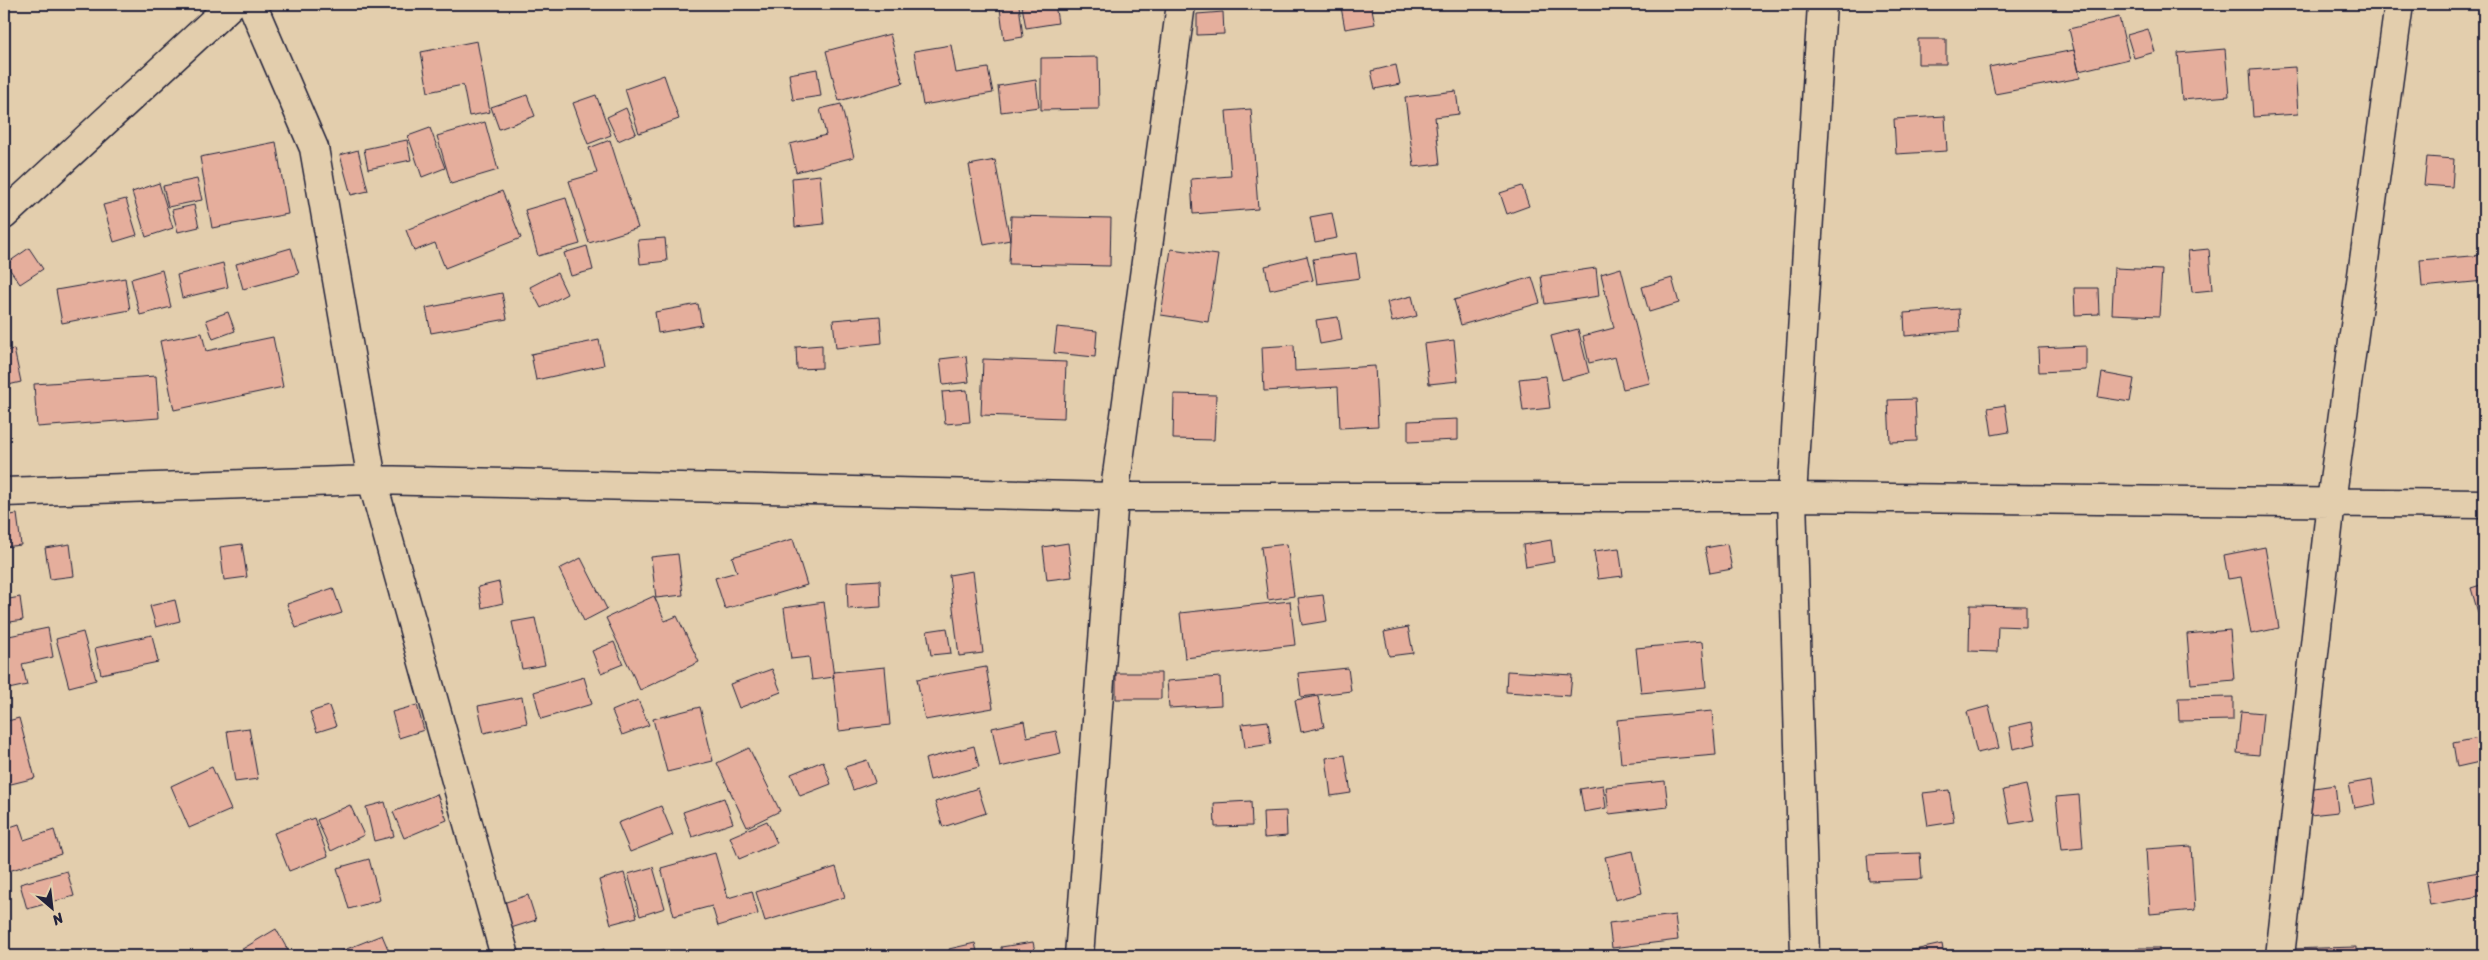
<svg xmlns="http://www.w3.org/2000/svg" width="2488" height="960" viewBox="0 0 2488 960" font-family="Sriracha,sans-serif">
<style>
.building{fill:#e5ae9c;stroke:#22223b}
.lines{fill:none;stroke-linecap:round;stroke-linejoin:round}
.minor-casing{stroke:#22223b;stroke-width:31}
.minor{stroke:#e3cead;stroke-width:28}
</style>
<rect width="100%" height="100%" fill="#e3cead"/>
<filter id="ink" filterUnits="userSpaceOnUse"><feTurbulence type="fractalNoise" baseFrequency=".02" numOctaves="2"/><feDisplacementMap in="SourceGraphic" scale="10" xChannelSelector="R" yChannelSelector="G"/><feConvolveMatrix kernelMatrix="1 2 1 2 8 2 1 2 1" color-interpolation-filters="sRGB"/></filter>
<g filter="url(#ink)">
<path class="building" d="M1035,4h20l3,19 -32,5 -4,-22z
M1357,4h14l4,20 -30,5 -4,-22z
M2215,4h31v1l-30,4z
M1019,5l4,32 -19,3 -4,-32z
M1223,12l1,22 -27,1v-21z
M2119,17l10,42 -50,12 -10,-42z
M2148,29l7,23 -21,6 -7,-23z
M890,34l13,49 -64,18 -13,-50z
M1918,39h28v25h-28z
M477,41l13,71 -21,4 -6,-31 -35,7 -7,-40z
M951,45l5,28 32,-5 5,25 -70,12 -9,-54z
M2225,49l4,47 -47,4 -4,-47z
M2074,50l6,28 -85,16 -6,-27z
M1098,57l1,52 -58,1v-52z
M1396,65l4,19 -25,5 -4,-18z
M2295,67l3,47 -45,3 -3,-47z
M817,69l4,27 -28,4 -4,-26z
M664,75l15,44 -40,14 -14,-44z
M1036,80l3,27 -38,5 -3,-26z
M1456,91l3,23 -24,3 5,47 -26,3 -9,-70z
M527,95l8,21 -36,13 -8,-22z
M596,95l15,40 -23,9 -15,-41z
M841,104l13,53 -58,15 -6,-28 36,-9 -6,-26z
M626,108l10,25 -18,8 -11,-24z
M1251,109l7,100 -65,5 -2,-35 40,-3 -5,-65z
M1945,116l2,35 -51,3 -2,-35z
M485,122l13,48 -47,14 -14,-48z
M430,128l15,40 -23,9 -14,-41z
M407,140l4,20 -43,9 -4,-20z
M610,140l28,88 -49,15 -20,-62 28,-8 -8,-25z
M276,142l12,72 -76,14 -12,-71z
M358,150l10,41 -17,4 -11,-40z
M2427,157l27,2 -2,28 -28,-2z
M995,160l15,80 -26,5 -15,-80z
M820,175l4,49 -29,3 -3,-49z
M197,179l5,21 -34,7 -5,-21z
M159,183l14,45 -27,9 -14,-45z
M1522,186l7,20 -22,8 -7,-21z
M502,191l19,47 -76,30 -10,-25 -21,8 -8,-21z
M566,198l14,46 -42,12 -13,-46z
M126,199l11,36 -23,7 -11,-37z
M194,205l5,22 -21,5 -6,-22z
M1332,213l5,25 -22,4 -5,-25z
M1011,216l100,2 -1,48 -101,-2z
M665,238l2,23 -27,3 -2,-24z
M587,246l6,24 -22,6 -7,-23z
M29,248l14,21 -23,15 -14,-20z
M291,248l8,26 -56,15 -7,-25z
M1171,249l47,6 -10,67 -47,-7z
M2209,249l3,41 -20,2 -4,-41z
M1356,253l4,25 -43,6 -4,-25z
M2484,255v26l-62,6 -2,-27z
M1307,256l6,24 -43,10 -5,-24z
M223,263l5,24 -46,11 -5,-23z
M1596,268l3,28 -54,8 -4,-28z
M1621,268l29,115 -27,6 -8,-32 -26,6 -6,-27 31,-8 -13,-54z
M2114,268l48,2 -3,46 -47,-2z
M162,270l9,37 -31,8 -9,-36z
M557,273l10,21 -26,14 -11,-21z
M1532,277l8,26 -79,22 -7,-25z
M125,278l5,32 -68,13 -6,-33z
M1672,278l7,25 -30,9 -7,-25z
M2074,288h24l1,26 -24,1z
M502,293l5,26 -76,14 -5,-25z
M1412,296l5,20 -25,6 -5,-20z
M698,304l4,21 -44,8 -3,-21z
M1959,309l1,22 -55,5 -1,-23z
M228,312l7,19 -22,8 -7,-19z
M880,316l2,27 -46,5 -3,-28z
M1338,317l4,23 -22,4 -4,-24z
M1057,327l40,4 -2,26 -41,-4z
M1578,329l11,44 -27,7 -11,-44z
M202,333l4,18 67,-14 10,50 -109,23 -14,-69z
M599,340l5,25 -68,15 -5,-26z
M1454,340l4,41 -29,3 -5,-40z
M822,345v23l-25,1 -1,-22z
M1294,345l1,26 80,-5 3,60 -38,2 -2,-41 -74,4 -2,-44z
M2086,346v24l-47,2 -1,-24z
M14,349l7,33 -17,4v-35z
M966,356l3,26 -26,3 -3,-26z
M983,359l83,3 -2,56 -83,-3z
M2102,373l32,6 -4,23 -32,-5z
M156,376l3,42 -122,9 -3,-43z
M1546,376l4,32 -27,3 -4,-32z
M967,390l3,32 -25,2 -3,-32z
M1174,394l42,1 -2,45 -41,-1z
M1915,399l2,42 -27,1 -2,-42z
M2005,405l4,27 -17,3 -4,-27z
M1458,419v21l-50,2v-21z
M17,514l4,31 -17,2v-31z
M793,539l14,46 -82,24 -10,-31 22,-6 -5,-15z
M1551,540l3,22 -28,5 -3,-22z
M1068,543l4,34 -25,3 -4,-33z
M70,544l4,32 -24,3 -5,-31z
M242,544l5,33 -23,3 -4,-33z
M1287,544l7,52 -26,4 -7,-53z
M1727,544l5,25 -22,4 -5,-25z
M2265,547l14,81 -28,6 -10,-57 -13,2 -4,-24z
M1619,548l4,28 -25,3 -4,-28z
M678,554l5,41 -27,3 -5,-41z
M581,558l26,51 -23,12 -25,-52z
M973,571l10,82 -24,3 -10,-81z
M880,580l1,27 -33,2 -1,-27z
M499,582l4,21 -21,5 -4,-21z
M2484,584v45l-1,1 -12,-42z
M333,588l9,25 -46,15 -9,-24z
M1323,595l4,26 -25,4 -4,-27z
M654,596l11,25 12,-5 22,46 -59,28 -34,-72z
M20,597l3,23 -19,3v-23z
M175,600l5,21 -24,6 -6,-21z
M1290,601l5,44 -110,13 -5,-45z
M824,602l10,75 -22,3 -3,-23 -18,2 -7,-51z
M1970,605l56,1v21l-28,-1 -1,26 -28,-1z
M535,618l10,47 -23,4 -10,-47z
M1408,627l5,26 -24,3 -5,-24z
M48,628l5,29 -31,7 5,21 -23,5v-53z
M947,628l4,25 -20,2 -4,-24z
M2230,630l4,50 -43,4 -4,-50z
M83,632l13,48 -27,7 -13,-48z
M152,635l6,27 -57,12 -6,-26z
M614,642l9,22 -22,9 -9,-22z
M1702,642l4,45 -65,6 -5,-45z
M885,667l5,58 -51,6 -6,-59z
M986,667l7,41 -68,12 -8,-41z
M1348,668l3,23 -50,6 -3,-24z
M772,669l9,23 -42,16 -9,-24z
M1507,671l65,4 -2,21 -64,-4z
M1116,673h45v26h-45z
M584,677l8,27 -51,15 -7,-27z
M1220,677l1,28 -52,3 -2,-27z
M1318,696l6,31 -23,5 -6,-32z
M522,697l5,26 -43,10 -6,-27z
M2233,697v23l-54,1 -1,-23z
M638,700l11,25 -27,10 -10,-24z
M417,705l7,25 -25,8 -7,-26z
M329,706l7,20 -19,6 -7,-20z
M1989,706l10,42 -22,5 -10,-41z
M700,707l13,54 -46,11 -14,-53z
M1712,711l4,44 -95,8 -4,-43z
M2241,711l22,2 -4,42 -22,-2z
M19,718l16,60 -28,7 -3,-11v-52z
M1024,721l3,16 29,-6 5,22 -61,14 -8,-39z
M1268,721l3,23 -26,4 -3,-24z
M2032,722l4,22 -23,5 -4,-22z
M249,728l9,51 -23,3 -8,-51z
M2484,737v24l-27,6 -4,-24z
M974,746l5,21 -49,13 -5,-21z
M749,748l31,63 -33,16 -30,-64z
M1345,755l6,38 -20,3 -5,-38z
M867,760l8,22 -22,8 -8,-23z
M823,761l8,23 -31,12 -9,-22z
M212,767l19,43 -42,18 -18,-42z
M2372,780l4,24 -22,4 -5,-24z
M1665,781l3,26 -59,7 -3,-27z
M1603,785l3,23 -22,4 -4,-23z
M2026,785l8,35 -24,4 -7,-34z
M2335,785l3,27 -28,3 -3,-26z
M978,788l8,25 -43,14 -8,-25z
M1949,790l5,32 -26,4 -5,-33z
M437,794l10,26 -43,18 -11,-26z
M2079,795l4,53 -21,2 -6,-53z
M724,798l9,25 -41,14 -9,-25z
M1251,801l1,25 -37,1 -1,-24z
M385,802l9,34 -20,5 -8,-34z
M350,805l14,30 -33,16 -14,-31z
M661,806l12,29 -43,17 -12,-29z
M1286,811l1,25 -23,2 -1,-26z
M314,818l14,38 -39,15 -15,-38z
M767,821l10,22 -38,16 -9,-22z
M19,824l5,16 30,-10 7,24 -52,17 -5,-15v-27z
M2191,846l4,64 -45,4 -4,-65z
M1633,851l9,42 -27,7 -10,-43z
M715,853l13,45 24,-7 6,23 -40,12 -6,-20 -38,10 -13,-48z
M1920,853l2,26 -53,2 -2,-26z
M369,859l11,41 -31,9 -12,-41z
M653,867l12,41 -25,8 -12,-42z
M836,867l9,30 -80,24 -9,-29z
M67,871l7,25 -47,13 -7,-25z
M2484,871v24l-54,10 -4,-23z
M624,873l13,44 -26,7 -12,-44z
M528,895l8,25 -25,8 -8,-25z
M1675,915l3,25 -66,8 -3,-25z
M276,929l14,25 -3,2h-52l-1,-2z
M382,935l9,21h-62z
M1033,942l3,14h-34l-1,-9z
M975,943l3,13h-28l-1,-7z
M1942,944l2,12h-39v-4z
M2356,947v9h-67v-7z
M2136,948h23v8h-23z
M604,949l3,7h-23z"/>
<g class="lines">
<g class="minor-casing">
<path id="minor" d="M252,4l62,144 58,332 133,476
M4,215l228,-211
M4,492l368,-12 742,17h678l692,7
M1079,956l35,-459 67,-493
M1805,956l-13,-459 30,-493
M2280,956l51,-454 68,-498"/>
</g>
<use href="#minor" class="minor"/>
</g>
</g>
<rect width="2488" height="960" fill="none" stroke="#e3cead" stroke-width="20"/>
<rect x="10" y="10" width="2468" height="940" fill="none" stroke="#22223b" stroke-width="2" filter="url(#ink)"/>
<g transform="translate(52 908) rotate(152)" stroke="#e3cead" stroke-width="4" paint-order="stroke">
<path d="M0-4L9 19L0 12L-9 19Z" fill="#22223b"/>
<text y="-8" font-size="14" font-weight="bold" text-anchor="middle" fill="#22223b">N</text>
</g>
</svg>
